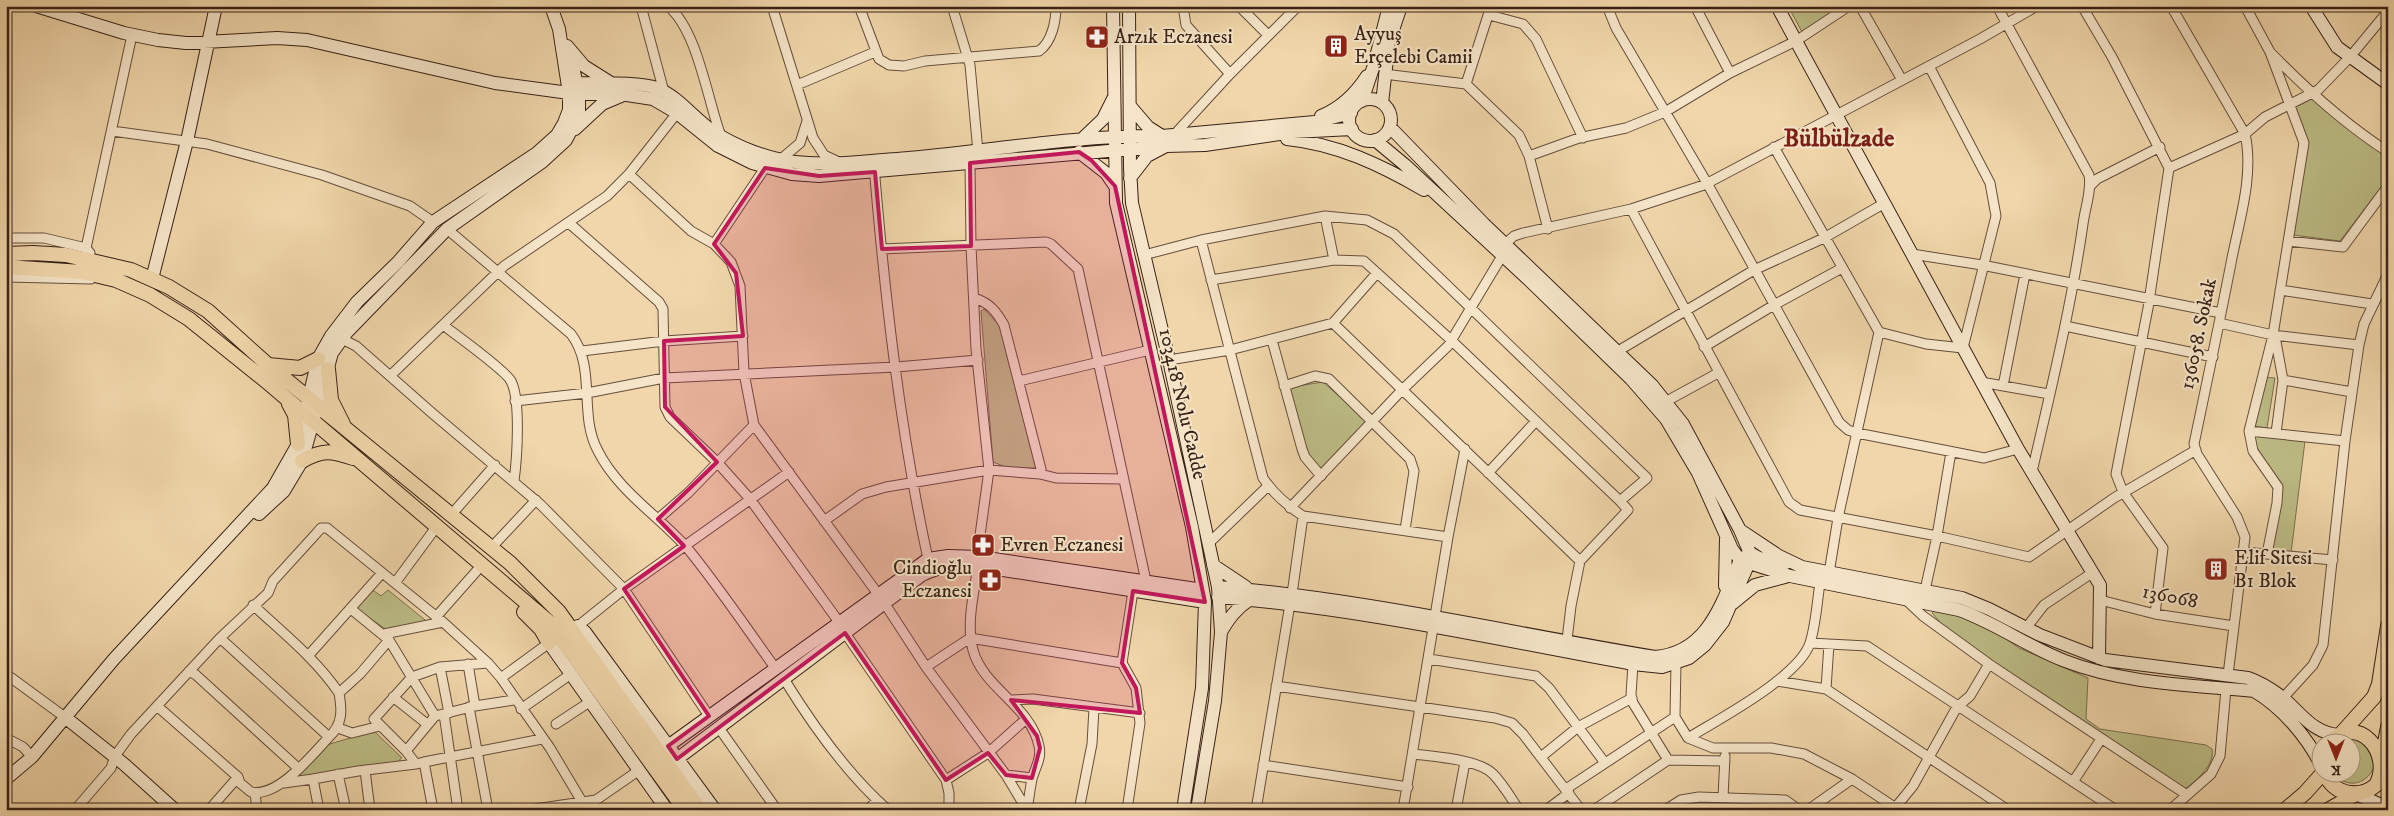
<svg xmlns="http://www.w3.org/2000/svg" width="2394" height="816" viewBox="0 0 2394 816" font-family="'IM FELL DW Pica',serif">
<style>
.green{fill:#bdbd86;stroke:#7a6f4e}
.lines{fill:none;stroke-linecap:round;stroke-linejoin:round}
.street-casing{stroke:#664e3c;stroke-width:11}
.secondary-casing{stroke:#382117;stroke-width:14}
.primary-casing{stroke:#382117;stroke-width:16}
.street{stroke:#f5e4c8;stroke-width:9}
.secondary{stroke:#f5e4c8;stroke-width:12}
.primary{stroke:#f0d6aa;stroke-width:14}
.marked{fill:#c2185b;fill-opacity:0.2;stroke:#c2185b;stroke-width:4;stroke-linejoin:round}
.labels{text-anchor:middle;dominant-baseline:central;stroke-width:4;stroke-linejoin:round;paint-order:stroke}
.poi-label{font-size:20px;fill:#382117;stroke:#f5e4c8;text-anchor:start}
.street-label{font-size:20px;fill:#382117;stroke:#f5e4c8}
.district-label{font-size:25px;font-weight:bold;fill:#7a1f14;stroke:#f5e4c8}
</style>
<rect width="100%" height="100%" fill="#f0d6aa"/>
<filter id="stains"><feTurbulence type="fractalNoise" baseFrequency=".004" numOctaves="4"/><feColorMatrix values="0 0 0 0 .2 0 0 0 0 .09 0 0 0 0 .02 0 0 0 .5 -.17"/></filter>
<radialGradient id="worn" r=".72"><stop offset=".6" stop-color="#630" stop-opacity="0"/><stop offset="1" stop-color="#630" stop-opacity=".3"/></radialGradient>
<path class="green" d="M1788,6h53l-39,26z
M2311,98l77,57v23l-48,63 -47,-6 14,-91 -13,-37z
M984,309l18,19 34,140h-28l-15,-6 -12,-151z
M2262,377l13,1 -8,50 -14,-2z
M1323,382l45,40 -44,47h-5l-13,-17 -16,-59 1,-6z
M2253,434l52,7 -14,112 -20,-1 8,-68 -23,-34z
M370,588l11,8 7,-6 42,34 -43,6 -32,-22z
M1935,609l21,5 41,18 22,16 69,30 -2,41 14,10 106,16 6,4c3,16 -15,31 -27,40l-140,-90 -97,-68 -16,-18z
M374,731l28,27 -13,10 -92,13v-5l26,-30z
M2349,738h7l13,6 6,20c-6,20 -27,26 -41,10h18v-30l-13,-1z"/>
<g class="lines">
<g class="street-casing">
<path id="street" d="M641,6l23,86
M668,6c30,25 39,93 53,130
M772,6l41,132 11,17 15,7
M859,6l20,53 10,6 15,1 21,-5 114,-10c13,-9 17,-30 17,-45
M952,6l18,59 8,87
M1183,6l3,19 44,49
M1239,6l29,29
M1607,6l9,22 91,155 132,239 9,8 9,3 127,25 34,-9
M1695,6l35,67
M1860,6l42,74
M1997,6l92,169c3,15 -4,33 -6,49 -12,84 -32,165 -51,248
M2082,6l30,51 57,111 -21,140 -32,166 7,18 40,56 -8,66
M2171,6l74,128c9,40 -5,84 -13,124 -12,62 -25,124 -38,186l3,10 40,63 8,20 -17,138
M2245,6l25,46 34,91 -31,192 -24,96 4,20 25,36 -1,16 -10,51
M1489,15l34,9 13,15 47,99
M2272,54c36,37 73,70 116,98
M1384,74l82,10 53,51 10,21 19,73
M1466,84l25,-78
M797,85l78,-33
M112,131l95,13 115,31 88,31 23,16
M1174,135l56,-61 68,-68
M1774,147l105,185 47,12 37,4 33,-132 -6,-33 -61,-117
M1529,156l50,-18 47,-10 39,-16 65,-39 66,-32 53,-35
M780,160l20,-17 7,-22
M970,163l1,83 5,103 13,121 -12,87
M874,166c11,132 26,264 54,393
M2169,168l76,-34 20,-17 53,-27 32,-33 38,-46
M629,174l62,57 23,13 17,18 9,24 4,87 10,52 -66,68 -30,26
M2091,185l6,-6 63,-32
M1631,209l158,293 11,8 137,26 92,21 85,-59 82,-48
M1325,216l9,44
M569,223l90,79 4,7 2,98 5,10 47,45 33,37 89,123
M447,229l124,105c26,34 7,81 27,117 20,40 61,65 90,98 31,38 59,80 88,120
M6,238h38l42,10 4,5
M1201,240l62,238c10,15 25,28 40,38l145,21
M2288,241l55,6 45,-61
M714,244l51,-76
M1505,244l9,-8 9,-3 108,-24 73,-24 276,-146 57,-33
M86,248l46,-213
M882,249l164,-7 5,2 27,25 68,312
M1912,254l70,11 239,48
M1144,255l57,-15 124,-24 42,4 27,14 253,244 -27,23 8,9 -48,51
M6,277l85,2
M1211,280l123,-20 30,1 87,79 169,161
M2280,290l92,14
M974,298c16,5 22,13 30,27l37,144 -1,5
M1333,323l247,238 -9,45 -4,34
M2219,323l54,12 86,10
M443,325c13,10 62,45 68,56 10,19 6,78 3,100
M2065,326l148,31
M2275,336l8,44 -7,53
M342,339l14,7 76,67 109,92 83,84 85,127
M1272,340l30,109 3,8 16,19
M1704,347l70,-42 68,-37
M582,351l82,-10 79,-5
M1618,351l136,-81 70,-32 59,-34
M1169,360l61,-10 103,-27 44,-50
M390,376l114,-110 103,-70 22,-22 48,-61
M2283,380l69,12
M1019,381l131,-31
M1981,382l68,12
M1284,386l31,-10 14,3 81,80 4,12 -9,59
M2003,386l22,-112
M515,401l72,-8 77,-15 232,-11 82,-7
M1665,402l53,-29
M754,425l124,169
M2249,431l96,10
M1488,473l48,-52
M1290,508l112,-118 46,-44 54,-90
M451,515l44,-50
M824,521l38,-27 24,-7 103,-17 51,4 16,4 67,1
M1209,543l59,-57
M491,548l45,-48
M2244,552l89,8
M978,566c-4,27 -12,57 -5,84 10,38 58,56 66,96 3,12 -4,22 -7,33 -2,10 -3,20 -5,30
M1829,573l9,-55 41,-186
M395,583l42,-57
M1925,590l12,-54 14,-84
M1292,594l11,-78
M2100,600l55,14 79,12
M1907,601l16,15 66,48 198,131
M885,604l41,63 80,108 21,35
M253,605c30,28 63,54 86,88l21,-19 29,-34
M351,609l38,31 46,76
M436,617l45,-51
M578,626l46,-37 165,-117
M2026,628l18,-23 48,-32
M845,633l101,147 3,13v17
M384,634l59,-12
M1810,643l57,3 249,164
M308,656l74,-83
M1429,659l107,17 13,12 56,75
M1676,663l-1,54 13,21 25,10h58l33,6 48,25 47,31
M468,664l7,42
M1633,664l-2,31 2,8 35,57
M440,667l9,46
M926,667l44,-29 152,25
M189,671l7,4 103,94
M6,674l60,44
M501,678l48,-35
M784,679c29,47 63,95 104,131
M1777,681l49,8 182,121
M1276,686l219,32 17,5 11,11 58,76
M1826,689l3,-45
M393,697l34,27
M2283,698l30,-33 10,-20 22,-204 14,-96 5,-21 24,-50
M1011,700l22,-1 107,14
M157,706l81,71 2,6 11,9c27,6 62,-38 78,-55l-109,-99
M469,707l19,103
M521,709l50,-35
M444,714l14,96
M556,724l35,-23
M338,728l14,5 28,-7
M719,728l58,82
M329,737c14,-13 13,-27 10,-44
M6,738l17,9 9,10
M1688,738c31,-19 111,-61 122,-95 6,-19 7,-41 10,-60
M406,751l29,-35 40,-10 39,-6
M1414,754c21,3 64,5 79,20 10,10 18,24 26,36
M1541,757l37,-30 54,-29
M424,762l118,-23
M1263,765l145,22
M365,770l5,40
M338,774l8,36
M1006,775l26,3
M946,780l42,-27 38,-34
M2073,782l28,-43
M284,783l29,-4
M1566,789l109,-72
M255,793l2,17
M1723,797l2,-41
M1895,808l18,-22 44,-79 13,-11 19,-32
M75,810l36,-42 4,-12 16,-22 89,-96 48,-45 5,-12 41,-45 7,-8h6l116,94 45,41 13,15 49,70 37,62
M209,810l29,-33
M319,810l-6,-31 45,-8 58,-7
M433,810l-9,-48 -8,2 -10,-13 -32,-32 38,-42 28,-10 48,-4
M528,810l68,-10 42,-29
M868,810l9,-10
M1079,810l13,-66 2,-36
M1127,810l13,-87 -4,-35 -14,-25 11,-72
M1256,810l34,-206
M1403,810l45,-273 17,-88
M1456,810l9,-48
M1546,810l23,-17
M1594,810l74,-50 57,1
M1665,810l16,-10 18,-3 86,3 14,10
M1808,810l44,-31
M2170,810l41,-36 9,-18 6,-67"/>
</g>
<g class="secondary-casing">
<path id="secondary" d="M36,6l88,27 34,7 28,3 91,-5 30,2 188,43 74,10 58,2 26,4 24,14 41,33 34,17 40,11 27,2 347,-30
M1113,6l3,197 76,324 13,75 -3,86 -19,122
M1129,6l1,162 2,35 37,157 49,227 3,45 -6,69 -18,109
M1777,6l241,443 82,136 -1,73
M2311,6l26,41 51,37
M567,46l17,20 27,17
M570,83c23,1 66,-2 87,5 22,9 37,31 57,44 23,15 54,27 81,30 34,4 68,-1 102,-3 88,-7 177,-24 265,-23
M1349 120a21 21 0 1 1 42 0a21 21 0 1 1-42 0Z
M1362,101l12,-36 15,-59
M1382,103l7,-61 12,-36
M1130,106l18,21 14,9 153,-14 36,-9
M1321,116c20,-8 35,-23 46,-40
M1390,127l94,97 168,161 31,39 57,106 39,26 23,11 160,31 27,11 51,26 65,25 143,18c12,4 23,11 34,19 19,16 31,37 58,38
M575,129l27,-25 19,-8
M1287,139c50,5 94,26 137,51
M1081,140l22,-21 10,-20
M1375,140l30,25 122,113 104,101 35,40 32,54 34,76 8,11 50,16 169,34c37,13 69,37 106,51 59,23 127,24 189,30 28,16 54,47 68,76
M1079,152l27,21 9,13
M1130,178l17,-22 19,-10 39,-1 88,-13 59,-3
M152,279l35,-138 29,-135
M259,514l25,-23 18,-30 30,-108 15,-21 100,-103 95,-67 24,-22 8,-15 5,-14v-18l-7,-29
M1750,553l9,5 27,5
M1213,565l33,22
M1725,586l1,-47
M1218,587c147,12 292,46 437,70 53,-4 67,-54 85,-97l6,-4
M1218,597c139,11 277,42 415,67l29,3 27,-9 16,-13 18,-23 25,-57 2,-12 -10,-23
M1733,603l22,-18 30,-8
M578,626l7,6 130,178
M1221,632c8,-14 15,-23 29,-33
M549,643l118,167
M66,718l59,47 50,45
M668,746l260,-187 20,-3 32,1 223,33
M677,759l245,-184c19,-9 35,-11 56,-9l227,36
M6,779l26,-22 82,-98 159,-171 25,-44 20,-85 13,-23 26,-34 41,-40 35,-40 104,-69 20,-18 7,-12 5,-13v-17l-10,-64 -8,-23
M2356,794l32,14"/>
</g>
<g class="primary-casing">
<path id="primary" d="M6,254l27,-1 33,2 65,15 38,17 39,24 60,54 242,198 49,49 141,198
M6,267l76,5 34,8 34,15 39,24 77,62 283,241 136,188
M268,365l32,3 18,-9
M328,369l3,31 12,24
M289,404l6,11 3,29
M302,461c21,-12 29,-10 51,-3
M524,612l17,17 8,14
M2340,735l34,-38 5,-13 9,-58
M2383,753l5,-26
M2325,774c5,11 13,18 26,19 9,1 18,-2 25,-8 18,-32 -20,-74 -46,-41
M2285,810l20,-17 17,-19
M2328,810l28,-16"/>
</g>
<use href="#street" class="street"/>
<use href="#secondary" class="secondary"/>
<use href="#primary" class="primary"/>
</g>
<path class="marked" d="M1079,152l12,8 24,26 90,416 -72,-11 -11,72 14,25 4,25 -129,-13 26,36 3,12 -8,30 -26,-3 -18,-22 -42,27 -101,-147 -168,126 -9,-13 41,-30 -85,-127 60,-43 -26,-27 59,-57 -52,-55 -1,-66 79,-5 -7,-63 -22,-29 51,-76 54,8 56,-4 7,77 89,-3 -1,-83z"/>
<defs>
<g id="pharmacy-square" transform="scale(1.25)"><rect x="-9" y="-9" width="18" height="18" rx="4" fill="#8f2418" stroke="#f5e4c8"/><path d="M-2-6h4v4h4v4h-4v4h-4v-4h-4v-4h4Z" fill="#fff"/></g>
<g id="building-square" transform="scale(1.25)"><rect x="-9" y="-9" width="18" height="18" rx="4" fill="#8f2418" stroke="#f5e4c8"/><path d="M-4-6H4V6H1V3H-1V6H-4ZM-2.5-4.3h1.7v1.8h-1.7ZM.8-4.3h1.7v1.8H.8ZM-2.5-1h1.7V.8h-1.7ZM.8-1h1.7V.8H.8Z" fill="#fff"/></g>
</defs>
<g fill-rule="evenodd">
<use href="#pharmacy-square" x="1097" y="37"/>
<use href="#building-square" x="1336" y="46"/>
<use href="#pharmacy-square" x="983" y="545"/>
<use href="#building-square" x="2216" y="569"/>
<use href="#pharmacy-square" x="990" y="580"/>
</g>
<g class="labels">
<g class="poi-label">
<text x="1354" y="34">Ayyuş<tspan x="1354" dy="23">Erçelebi Camii</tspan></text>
<text x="1114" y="37">Arzık Eczanesi</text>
<text x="1000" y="545">Evren Eczanesi</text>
<text x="2234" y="558">Elif Sitesi<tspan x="2234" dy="23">B1 Blok</tspan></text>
<text x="972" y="568" text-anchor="end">Cindioğlu<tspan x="972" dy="23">Eczanesi</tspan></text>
</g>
<g class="street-label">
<text transform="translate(2199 334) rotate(-78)">136058. Sokak</text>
<text transform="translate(1182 404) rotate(77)">103418 Nolu Cadde</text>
<text transform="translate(2170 597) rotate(11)">136068</text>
</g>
<g class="district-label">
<text x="1839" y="138">Bülbülzade</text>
</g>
</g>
<rect width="2394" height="816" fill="none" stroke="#f0d6aa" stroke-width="25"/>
<rect x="8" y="8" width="2379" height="801" fill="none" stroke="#382117" stroke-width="2.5"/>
<rect x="12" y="12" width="2369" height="791" fill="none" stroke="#382117"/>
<g transform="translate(2336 758) rotate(180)"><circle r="24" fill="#f5e4c8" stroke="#a99681"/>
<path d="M0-4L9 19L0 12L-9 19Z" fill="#8f2418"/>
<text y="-8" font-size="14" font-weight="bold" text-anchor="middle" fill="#382117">K</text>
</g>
<rect width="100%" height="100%" filter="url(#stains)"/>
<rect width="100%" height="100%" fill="url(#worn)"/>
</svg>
